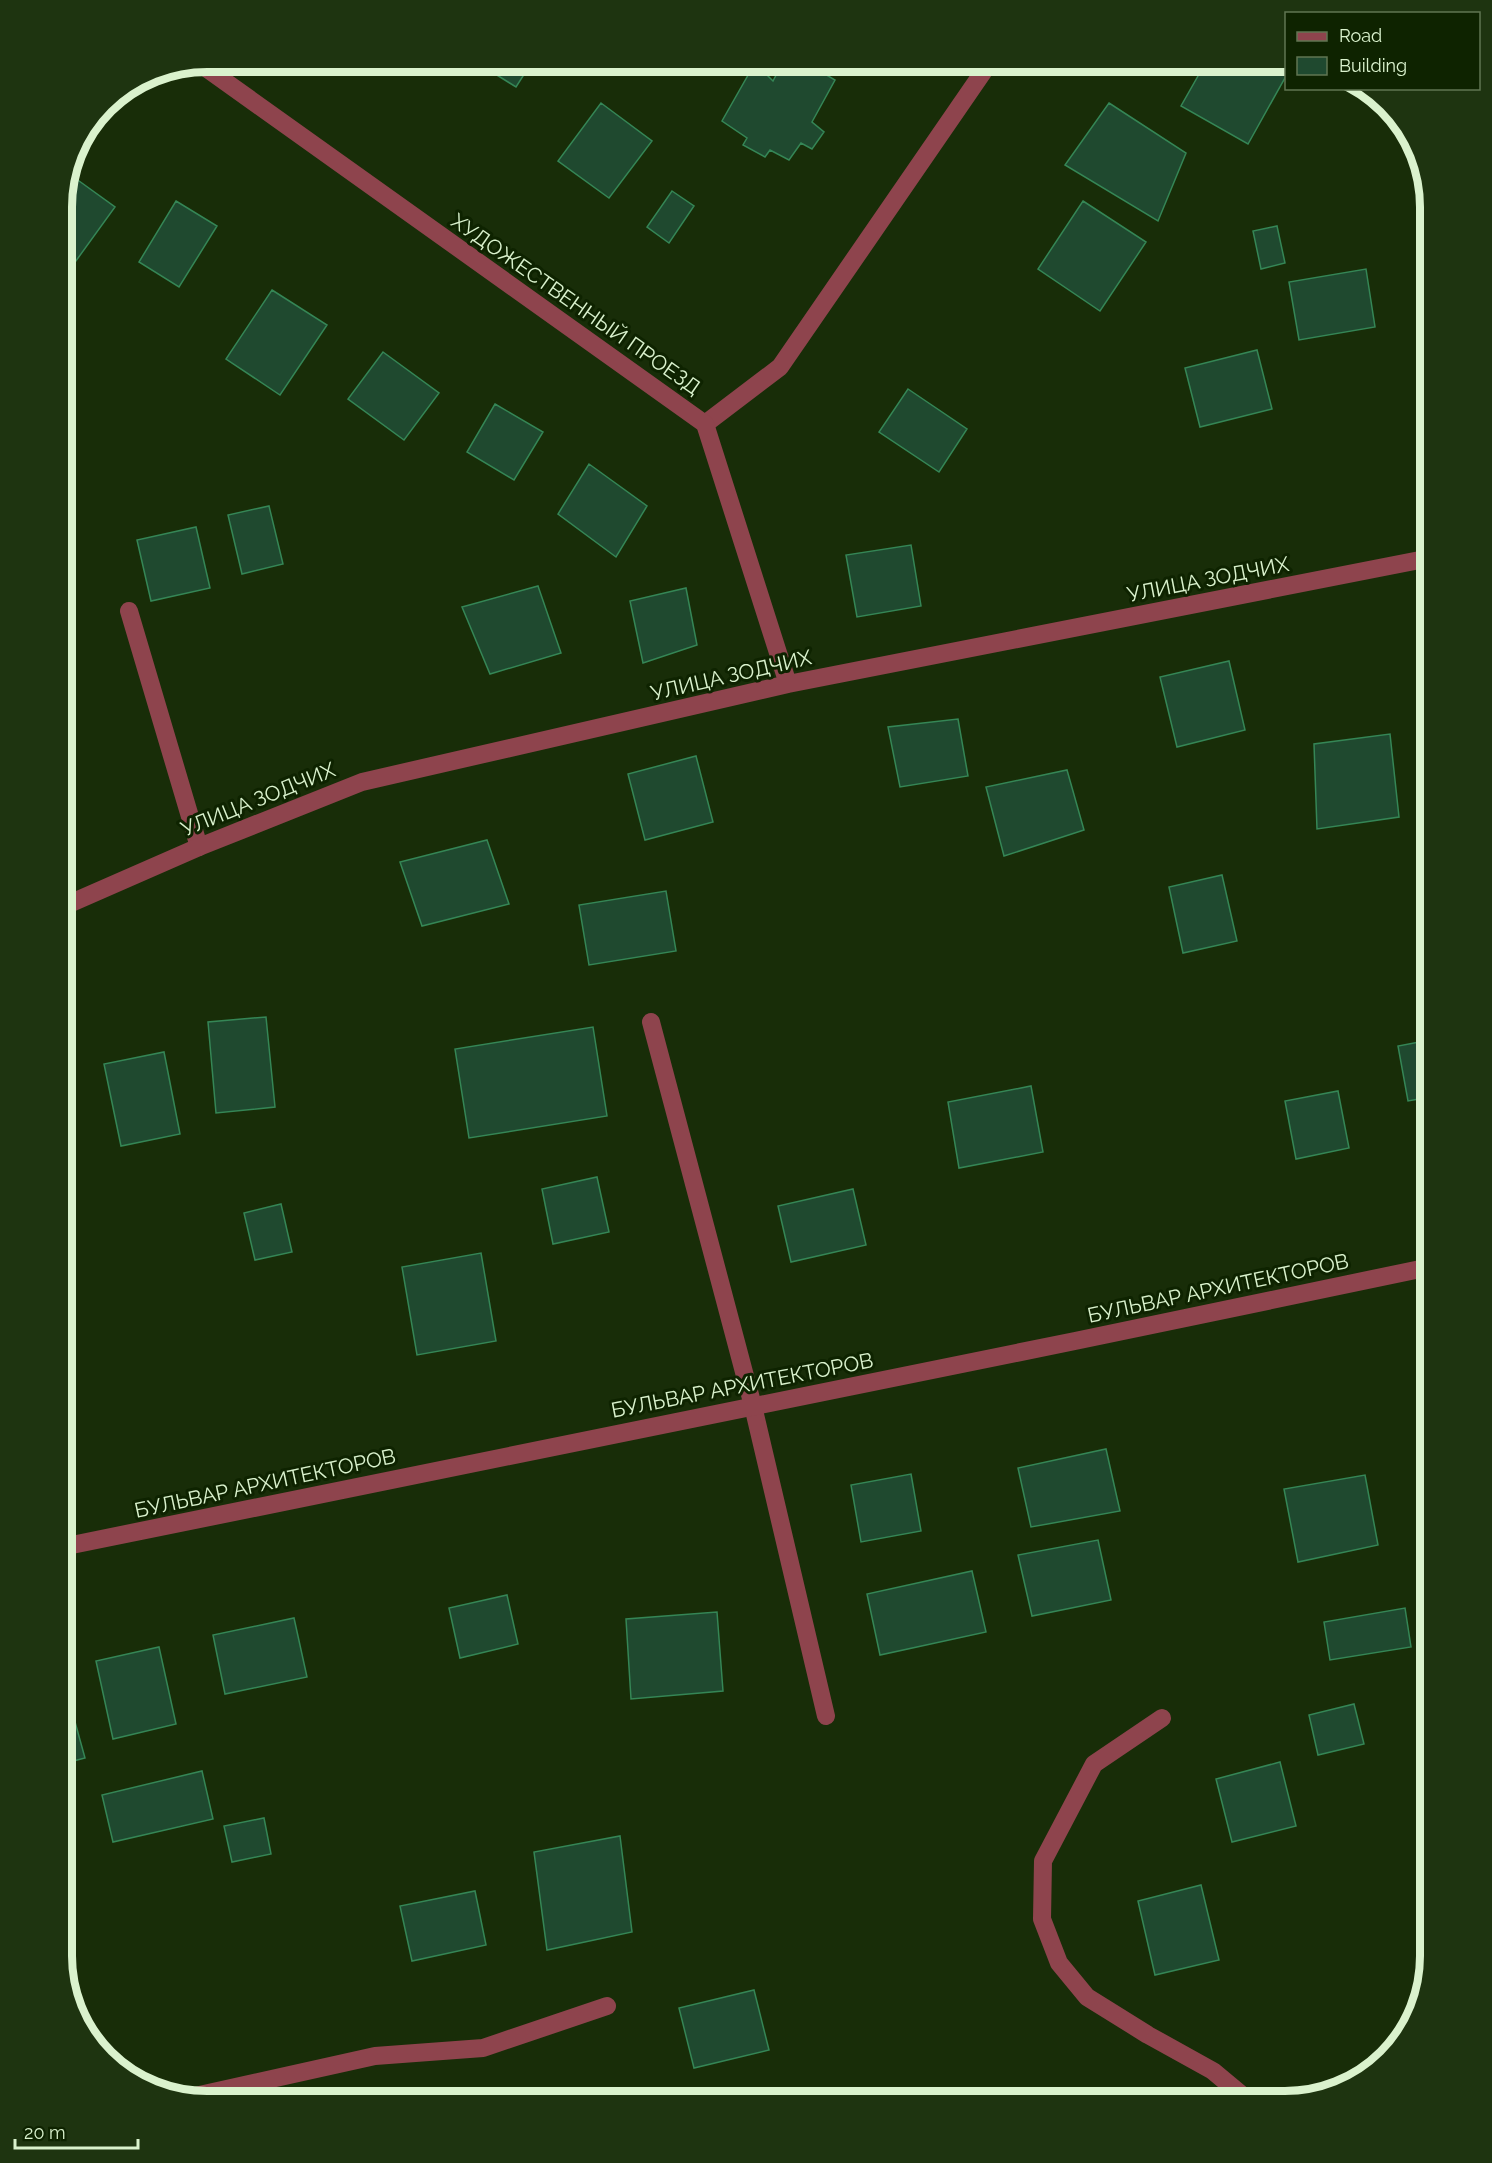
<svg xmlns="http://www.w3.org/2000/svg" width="1492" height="2163" viewBox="0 0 1492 2163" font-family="Raleway,sans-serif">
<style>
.building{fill:#1f492f;stroke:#358656;stroke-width:1.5}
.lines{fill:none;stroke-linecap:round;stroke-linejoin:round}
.lane{stroke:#8e444d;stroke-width:18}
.street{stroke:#8e444d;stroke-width:18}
.labels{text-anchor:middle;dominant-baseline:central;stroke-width:6;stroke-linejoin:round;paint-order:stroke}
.street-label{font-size:21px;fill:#daf2cd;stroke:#0e2300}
.rim{fill:none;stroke:#daf2cd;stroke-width:8}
</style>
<rect width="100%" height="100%" fill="#182d08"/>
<path class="building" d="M476,62h56l-16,25z
M783,62h22l30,18 -23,42 12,10 -12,17 -11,-6 -12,17 -19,-10 -5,7 -22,-12 4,-7 -25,-17 33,-58 18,18z
M1206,62h80v14l-38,68 -67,-38z
M601,103l51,38 -43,57 -51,-37z
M1109,103l77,50 -28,68 -93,-56z
M68,173l47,34 -50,69 -3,-2v-76z
M672,191l22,15 -25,37 -22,-16z
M176,201l41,25 -38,61 -40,-25z
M1083,201l63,41 -46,69 -62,-42z
M1277,226l8,37 -24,6 -8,-38z
M1366,269l9,58 -76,13 -10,-58z
M272,290l55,35 -47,70 -54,-36z
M1257,350l15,59 -72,18 -15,-59z
M383,352l56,41 -35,47 -56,-41z
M908,389l59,40 -28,43 -60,-40z
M495,404l48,28 -29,48 -47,-28z
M589,464l58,42 -31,51 -58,-43z
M269,506l14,58 -41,10 -14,-59z
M196,527l14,61 -59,13 -14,-61z
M911,545l10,61 -64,11 -11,-62z
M538,586l23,67 -71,21 -28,-67z
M686,588l11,57 -54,18 -13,-62z
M1229,661l16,69 -68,17 -17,-70z
M958,719l10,57 -68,11 -12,-60z
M1390,734l9,83 -82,12 -3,-85z
M696,756l17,66 -68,18 -17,-66z
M1067,770l17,60 -80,26 -18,-69z
M487,840l22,64 -87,22 -22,-64z
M1222,875l15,66 -54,12 -14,-66z
M666,891l10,60 -87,14 -10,-60z
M266,1017l9,90 -59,6 -8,-91z
M593,1027l14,89 -138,22 -14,-89z
M1430,1040v57l-22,4 -10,-55z
M164,1052l16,82 -59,12 -17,-82z
M1031,1086l12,66 -84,16 -11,-66z
M1338,1091l11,57 -53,11 -11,-58z
M62,1099l11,47 -11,4z
M597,1177l12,55 -56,12 -11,-55z
M853,1189l13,56 -75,17 -13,-56z
M281,1204l11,48 -37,8 -11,-47z
M481,1253l15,88 -79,14 -15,-88z
M1106,1449l14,62 -89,16 -13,-59z
M911,1474l10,57 -60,11 -10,-57z
M1365,1475l13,70 -80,17 -14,-73z
M1098,1540l13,60 -79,16 -14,-61z
M972,1571l14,61 -106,23 -13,-61z
M507,1595l11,49 -58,14 -11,-50z
M1405,1608l6,39 -81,13 -6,-38z
M717,1612l6,79 -92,8 -5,-80z
M294,1618l13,59 -82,17 -12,-59z
M159,1647l17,77 -63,15 -17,-78z
M62,1682h2l21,76 -23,6z
M1354,1704l10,40 -46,11 -9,-40z
M1280,1762l16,64 -64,16 -16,-63z
M202,1771l11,48 -100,23 -11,-47z
M1430,1800v26l-12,-15z
M264,1818l7,36 -39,8 -8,-36z
M620,1836l12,96 -85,18 -13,-98z
M1201,1885l18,75 -64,15 -17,-74z
M475,1891l11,54 -74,16 -12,-55z
M754,1990l15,60 -75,18 -15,-60z"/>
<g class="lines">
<path class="lane" d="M705,424l75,-57 210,-305
M129,611l70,236
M651,1022l102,384 73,310"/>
<path class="street" d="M199,63l506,361 83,260
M62,907l137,-60 163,-65 426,-98 642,-126
M62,1547l1013,-206 355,-74
M1162,1718l-68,46 -51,97 -1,58 17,44 28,34 61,38 65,36 36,30
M186,2098l189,-42 108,-8 124,-42"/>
</g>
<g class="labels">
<g class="street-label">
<text transform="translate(576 304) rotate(35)">ХУДОЖЕСТВЕННЫЙ ПРОЕЗД</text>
<text transform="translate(1208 579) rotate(-11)">УЛИЦА ЗОДЧИХ</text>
<text transform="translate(731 675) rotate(-13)">УЛИЦА ЗОДЧИХ</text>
<text transform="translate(258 799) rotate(-22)">УЛИЦА ЗОДЧИХ</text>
<text transform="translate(1218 1288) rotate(-12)">БУЛЬВАР АРХИТЕКТОРОВ</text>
<text transform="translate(742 1385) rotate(-11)">БУЛЬВАР АРХИТЕКТОРОВ</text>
<text transform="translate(265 1483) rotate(-12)">БУЛЬВАР АРХИТЕКТОРОВ</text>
</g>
</g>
<path d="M0 0H1492V2163H0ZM207 72H1285A135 135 0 0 1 1420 207V1956A135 135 0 0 1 1285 2091H207A135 135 0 0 1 72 1956V207A135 135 0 0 1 207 72Z" fill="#1e3410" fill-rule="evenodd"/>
<path class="rim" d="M207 72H1285A135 135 0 0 1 1420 207V1956A135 135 0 0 1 1285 2091H207A135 135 0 0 1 72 1956V207A135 135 0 0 1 207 72Z"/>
<rect x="1285" y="12" width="195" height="78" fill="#0e2300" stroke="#607652" stroke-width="1.5"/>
<rect x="1297" y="32" width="30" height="9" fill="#8e444d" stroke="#607652" stroke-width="1.5"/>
<text x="1339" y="42" font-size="18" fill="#daf2cd">Road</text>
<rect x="1297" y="57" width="30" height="18" fill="#1f492f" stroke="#607652" stroke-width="1.5"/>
<text x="1339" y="72" font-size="18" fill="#daf2cd">Building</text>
<path d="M15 2139v9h123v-9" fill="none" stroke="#daf2cd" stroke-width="3"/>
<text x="24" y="2139" font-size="18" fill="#daf2cd" stroke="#0e2300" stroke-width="4.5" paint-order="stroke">20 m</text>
</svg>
